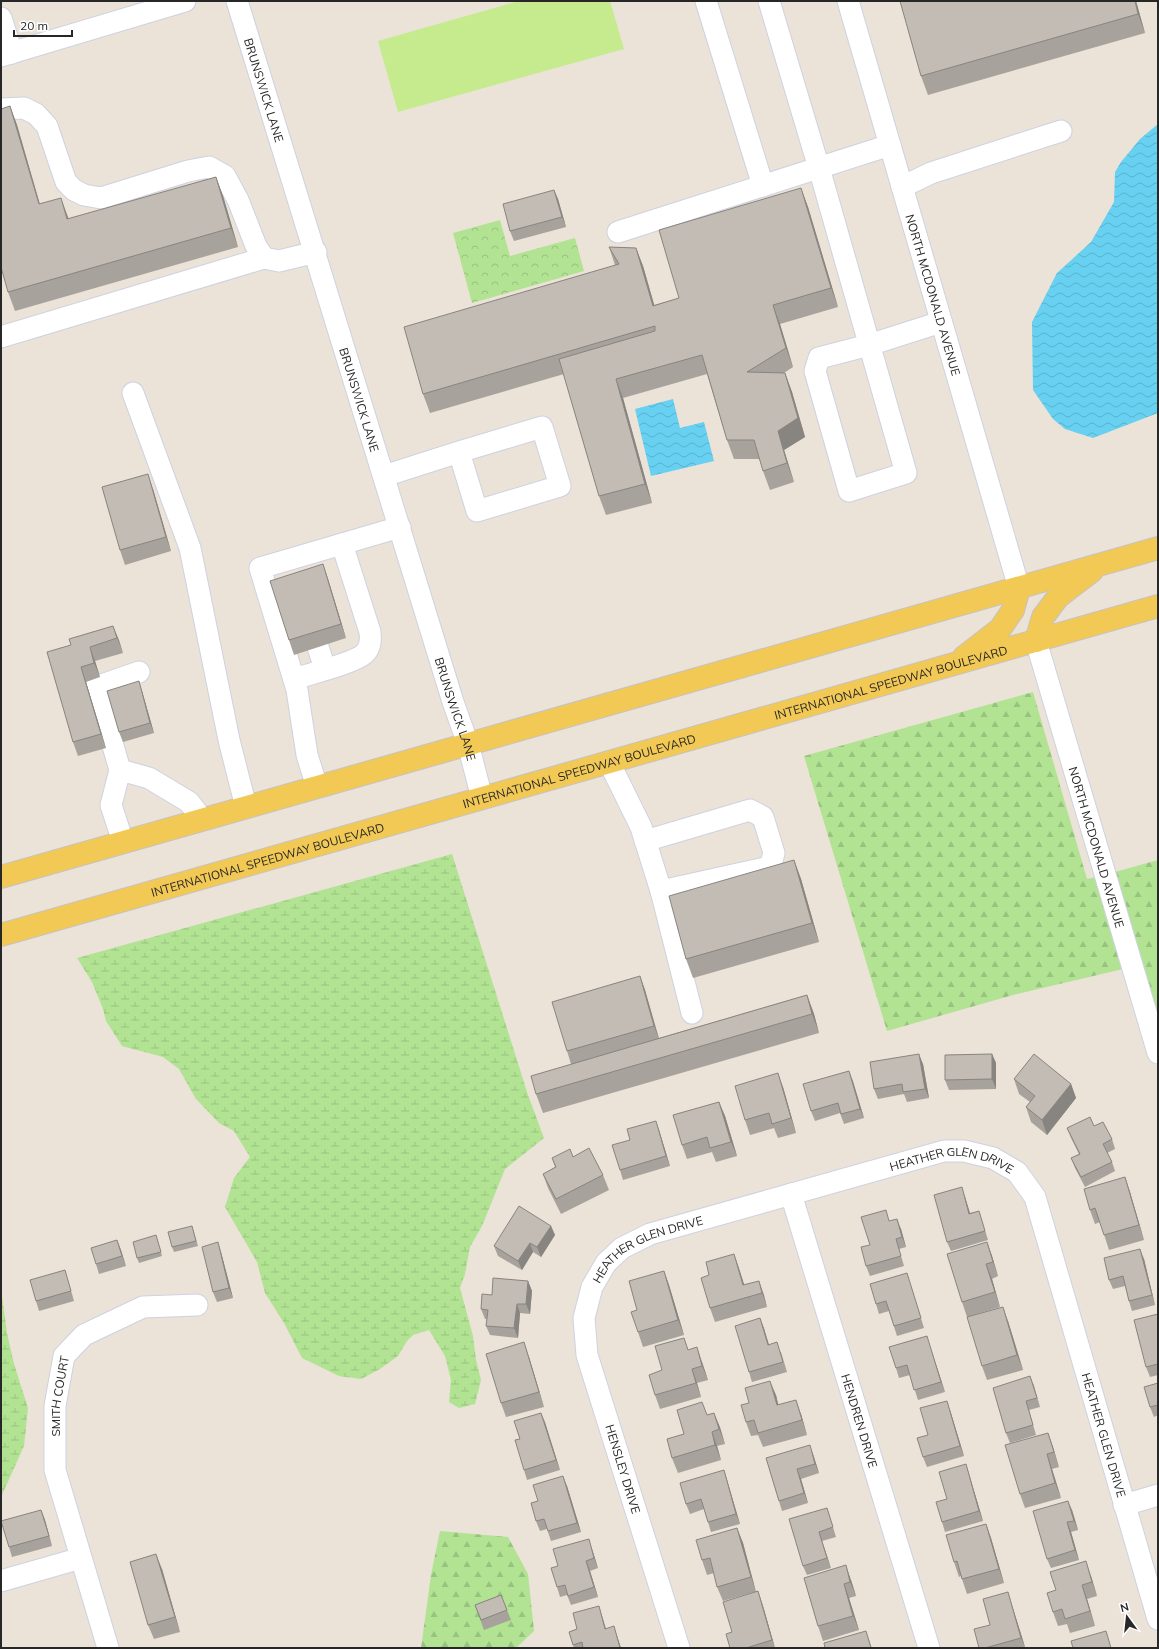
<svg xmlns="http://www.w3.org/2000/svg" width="1159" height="1649" viewBox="0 0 1159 1649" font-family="Mulish,sans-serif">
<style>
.forest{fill:url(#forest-firs)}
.wetland{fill:url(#wetland-marsh)}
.park{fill:url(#park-crowns)}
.pitch{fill:#c6eb8e}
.water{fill:url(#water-waves)}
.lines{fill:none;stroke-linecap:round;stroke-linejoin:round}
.minor-casing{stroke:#ced2e1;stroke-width:23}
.major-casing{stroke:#c3c3c3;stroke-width:24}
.minor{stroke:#fff;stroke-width:21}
.major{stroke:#f3c955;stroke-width:22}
.wall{fill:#a7a29c}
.shaded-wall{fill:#88847f}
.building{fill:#c2bcb5;stroke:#88847f}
.labels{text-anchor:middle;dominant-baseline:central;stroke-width:3;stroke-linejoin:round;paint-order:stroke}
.street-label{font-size:12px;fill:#272727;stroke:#fff}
</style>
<defs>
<pattern id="forest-firs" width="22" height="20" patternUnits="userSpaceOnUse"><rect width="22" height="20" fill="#b1e393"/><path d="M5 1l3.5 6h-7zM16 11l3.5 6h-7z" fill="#98c37f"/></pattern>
<pattern id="wetland-marsh" width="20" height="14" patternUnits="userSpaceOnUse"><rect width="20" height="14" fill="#b1e393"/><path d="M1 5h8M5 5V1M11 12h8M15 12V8" fill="none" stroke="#98c37f"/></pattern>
<pattern id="park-crowns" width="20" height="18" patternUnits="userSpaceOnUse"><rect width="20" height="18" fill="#b1e393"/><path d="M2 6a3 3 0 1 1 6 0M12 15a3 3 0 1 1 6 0" fill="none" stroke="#98c37f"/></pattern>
<pattern id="water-waves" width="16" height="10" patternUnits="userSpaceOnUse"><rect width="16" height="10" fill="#68d0f0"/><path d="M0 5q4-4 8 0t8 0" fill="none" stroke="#5ab3ce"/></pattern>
</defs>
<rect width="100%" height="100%" fill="#ebe2d8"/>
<path class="forest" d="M1033,692l54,187 9,-2 27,92 -110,26 -126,36 -83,-275z
M1158,860v158l-43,-146z
M440,1531l68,6 20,37 6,57 -18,17h-95l10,-73z"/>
<path class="wetland" d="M452,854l76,241 16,43 -39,31 -23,57 -12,21 -5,27 -5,14 13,48 3,24 5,20 -6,24 -16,4 -10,-6 2,-22 -6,-24 -16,-26 -16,5 -6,6 -9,15 -18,13 -19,10 -22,-3 -37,-18 -18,-35 -19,-30 -8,-31 -32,-55 9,-29 16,-21 -16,-26 -15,-8 -23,-24 -17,-30 -16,-12 -41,-11 -16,-25 -3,-12 -11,-27 -15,-24z
M1,1289l6,44 7,31 14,44 -4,38 -23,51z"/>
<path class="park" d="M500,220l10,36 65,-18 9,33 -112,32 -19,-70z"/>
<path class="pitch" d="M519,1h91l14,48 -226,63 -20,-71z"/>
<path class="water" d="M1158,124v289l-65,25 -28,-9 -12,-10 -20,-29 -1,-68 25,-49 34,-31 23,-40 1,-30 6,-10 19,-23z
M673,399l7,29 24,-6 10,39 -63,15 -16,-67z"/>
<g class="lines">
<g class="minor-casing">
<g id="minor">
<path id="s1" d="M237,1l216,701 15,42 14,54"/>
<path d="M706,1l57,185"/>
<path d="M769,1l50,167 87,305 -57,18 -34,-120 4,-13 50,-13 72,-23"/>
<path id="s2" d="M848,1l171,587"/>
<path d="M1,18l11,35"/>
<path d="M1,56l184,-55"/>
<path d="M1,109l23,-1 12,6 11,12 19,56 8,8 10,5 17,3 87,-27 21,-4 16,9 13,24 18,46 8,12 15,3 37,-9"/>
<path d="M902,187l29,-14 130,-42"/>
<path d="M618,232l272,-87"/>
<path d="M1,337l263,-79"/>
<path d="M133,393l57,155 39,192 17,67"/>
<path d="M384,476l75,-24 18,59 83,-25 -18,-59 -83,25"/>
<path id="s3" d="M1036,641l122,412"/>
<path d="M318,647l7,22"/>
<path d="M294,679c15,-5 60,-16 70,-25 7,-6 7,-14 6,-22l-28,-88"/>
<path d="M609,762l32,65 20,64 109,-24 4,-14 -11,-36 -13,-7 -105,31"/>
<path d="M120,770l29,8 40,24 13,17"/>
<path d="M317,787l-10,-32 -10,-65 -37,-122 140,-41"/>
<path d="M123,842l-12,-37 9,-35 -24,-83 43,-15"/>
<path d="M661,891l31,122"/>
<path id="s4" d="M791,1194l138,454"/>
<path d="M1124,1505l34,-10"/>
<path d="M1,1581l80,-23"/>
<path id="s5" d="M108,1648l-53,-178v-64l9,-50 20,-21 59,-28 54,-2"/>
<path id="s6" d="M679,1648l-92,-293 -3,-37 8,-31 14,-24 16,-15 28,-14 294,-83h20l29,7 24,14 18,25 123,422"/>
</g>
</g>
<g class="major-casing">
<g id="major">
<path d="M1036,641l7,-24 15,-20 34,-26"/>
<path d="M964,657l36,-28 13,-19 6,-22"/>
<path d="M1,877l1157,-329"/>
<path id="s7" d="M1,935l1157,-329"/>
</g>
</g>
<use href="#minor" class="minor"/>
<use href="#major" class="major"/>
</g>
<path class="wall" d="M1136,1l9,32 -217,62 -7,-19z
M10,106l7,19 23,79 29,15 147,-42 7,19 15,51 -223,64 -7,-19z
M801,188l7,19 30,100 -58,17 13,43 -9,6h1l7,19 13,45 -21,13 10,32 -24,8 -7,-19 -3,-12h-26l-7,-19 -20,-66 -84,24 29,105 -46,12 -7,-19 -35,-122 -134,39 -7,-19 192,-129 -6,-18 27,1 7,18 11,39 25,-7z
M554,190l4,9 8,28 -52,14 -4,-10z
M153,489l18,62 -46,14 -5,-15z
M323,564l5,15 18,59 -52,17 -5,-15z
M113,626l10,27 -28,8 5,16 -14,5 20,66 -28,8 -5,-14 -2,-97z
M142,691l12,42 -31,9 -4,-10z
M794,860l7,19 18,63 -126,36 -7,-19z
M640,976l5,14 14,48 148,-43 7,19 5,19 -276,80 -7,-19 35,-30 -4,-13z
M992,1054l4,9v26l-47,1 -4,-10z
M923,1064l6,34 -22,4 -3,-8 -26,5 -4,-10z
M849,1071l15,47 -20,6 -4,-11 -25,8 -4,-10z
M1014,1079l57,5 5,14 -29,37 -16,-13 -5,-15 4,-5 -11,-8z
M783,1087l13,46 -18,5 -4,-10 -24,7 -5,-15z
M719,1102l6,14 12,40 -21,6 -4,-10 -25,7 -5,-14z
M1094,1126l18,13 3,10 -8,4 5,9 3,9 -30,16 -10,-19 -4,-10 8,-4 -8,-16 -4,-10z
M659,1130l11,36 -47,14 -3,-10z
M573,1157l30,18 6,15 -48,24 -13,-26 -5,-14 12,-7 -3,-9z
M1125,1177l5,15 14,48 -35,10 -9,-28 -5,2 -5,-14z
M965,1197l5,16 9,-2 9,29 -37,11 -4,-9z
M889,1221l12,8 5,18 -7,2 5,17 -34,10 -4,-10 4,-21z
M192,1226l6,20 -24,6 -2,-5z
M551,1226l4,9 -14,22 -8,-5 -11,18 -24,-14 -4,-10z
M156,1235l6,21 -23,7 -2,-5z
M117,1240l9,26 -27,8 -3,-10z
M987,1242l5,14 6,20 -6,3 8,28 -33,10 -5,-15z
M221,1252l12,46 -16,4 -4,-10z
M734,1254l10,31 15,-4 8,26 -52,15 -5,-14 -1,-33z
M1144,1259l11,46 -23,6 -3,-10 -4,-15 -12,3 -4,-9z
M664,1271l5,14 15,50 -41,12 -5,-15 -1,-22z
M68,1280l6,21 -35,10 -3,-10z
M528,1281l4,10 -2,23 -10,-1 -2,25 -28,-3 -4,-9 1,-7h-2l-4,-10 11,-14z
M910,1283l14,45 -27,8 -8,-25 -10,3 -3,-10z
M1158,1314v61l-8,2 -4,-10z
M760,1318l9,27 12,7 6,20 -35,10 -3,-10z
M1008,1321l15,49 -36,10 -5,-14z
M684,1338l4,12 14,12 6,18 -11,3 4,14 -41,12 -5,-14 7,-25z
M930,1346l15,46 -27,8 -8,-25 -11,3 -3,-10z
M529,1357l15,50 -38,10 -5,-14z
M1030,1376l10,31 -11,3 7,25 -26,8 -4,-10z
M1158,1383v32l-4,2 -4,-10z
M776,1395l2,10 23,9 6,21 -44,12 -5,-12 -7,1 -5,-14z
M950,1410l14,46 -37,11 -4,-10 5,-22z
M541,1413l19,57 -33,10 -3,-10z
M714,1413l11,31 -8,2 4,14 -43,13 -6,-15 12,-24 23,-19z
M1048,1433l5,14 6,20 -7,2 9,29 -36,10 -5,-14z
M813,1454l6,19 -18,6 7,24 -26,8 -16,-53z
M966,1464l3,10 14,47 -38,11 -3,-10 5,-23z
M724,1470l3,10 13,44 -29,8 -7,-23 -14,5 -4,-10z
M567,1486l14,46 -30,9 -4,-12 -7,2 -4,-10 2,-20z
M827,1508l9,29 -14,4 9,27 -24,7 -4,-9z
M41,1510l4,10 7,26 -40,11 -3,-10z
M1072,1510l6,20 -7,2 8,28 -28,8 -4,-9z
M986,1524l5,14 13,45 -37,11 -6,-18 -2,1 -5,-15z
M737,1528l6,15 13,49 2,-1 5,15 12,42h-45l2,-16 22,-40 -31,9 -6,-14 -3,-14 -7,2 -5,-15z
M592,1549l6,19 -8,3 8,26 -27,8 -4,-10 -7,2 -3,-10 1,-21z
M162,1569l18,63 -26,7 -6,-14z
M1091,1576l6,20 -10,3 8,27 -25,7 -3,-9 -9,2 -5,-14 3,-22z
M804,1578l47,2 5,16 -7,2 10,32 -36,11 -5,-15z
M1008,1592l3,10 14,45 -3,1h-43l11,-23z
M501,1595l10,25 -27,10 -9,-25z
M602,1616l4,12 11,8 4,12h-47l-5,-16 8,-3z"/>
<path class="shaded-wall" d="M1135,1h1l9,32 -7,-19z
M10,106l7,19 28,98 -6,-19z
M216,177l7,19 15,51 -7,-19z
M801,188l7,19 30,100 -7,-19z
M554,190l4,9 8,28 -4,-10z
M61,198l7,19 6,21 -7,-19z
M636,248l7,18 17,59 -7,-19z
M773,305l7,19 13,43 -7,-19z
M785,373l7,19 13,45 -21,13 10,32 -7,-19 -9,-32z
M616,379l7,19 29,105 -7,-19z
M148,474l5,15 18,62 -5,-14z
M323,564l5,15 18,59 -5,-14z
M113,626l6,14 4,13 -6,-15z
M90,647l5,14 5,16 -6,-14z
M81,667l5,15 20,66 -5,-14z
M139,681l3,10 12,42 -4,-10z
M794,860l7,19 18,63 -7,-19z
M640,976l5,14 14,50 -5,-14z
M807,995l7,19 5,19 -7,-19z
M919,1054l4,10 6,34 -4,-9z
M992,1054l4,9v26l-4,-10z
M849,1071l4,10 11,37 -4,-9z
M778,1073l5,14 13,46 -5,-15z
M1071,1084l5,14 -29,37 -5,-15z
M719,1102l6,14 12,40 -6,-14z
M656,1121l3,9 11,36 -4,-10z
M1125,1177l5,15 14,48 -5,-15z
M962,1187l3,10 8,26 -4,-9z
M897,1219l4,10 5,18 -4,-10z
M551,1226l4,9 -14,22 -4,-10z
M117,1240l4,10 5,16 -4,-10z
M218,1242l3,10 12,46 -4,-10z
M987,1242l5,14 6,20 -5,-14z
M530,1243l3,9 -11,18 -4,-9z
M1140,1249l4,10 11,46 -3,-10z
M734,1254l5,14 10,32 -6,-15z
M986,1264l6,15 8,28 -5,-15z
M664,1271l5,14 15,50 -6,-15z
M528,1281l4,10 -2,23 -4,-10z
M759,1281l5,14 3,12 -5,-14z
M517,1304l3,9 -2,25 -4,-10z
M1003,1307l5,14 15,49 -6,-15z
M760,1318l4,10 8,27 -4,-10z
M927,1336l3,10 15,46 -4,-10z
M524,1342l5,15 15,50 -5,-15z
M697,1347l11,33 -6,-14z
M692,1369l5,14 4,14 -5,-14z
M1030,1376l4,10 6,21 -3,-9z
M770,1381l6,14 6,25 -5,-15z
M796,1400l5,14 6,21 -5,-15z
M947,1401l3,9 14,46 -4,-10z
M541,1413l4,9 15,48 -4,-10z
M714,1413l6,14 5,17 -6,-15z
M712,1432l5,14 4,14 -6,-15z
M1048,1433l5,14 6,20 -5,-15z
M810,1445l3,9 6,19 -4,-9z
M1047,1454l5,15 9,29 -6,-15z
M966,1464l3,10 14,47 -4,-10z
M797,1469l4,10 7,24 -4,-10z
M724,1470l3,10 13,44 -4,-10z
M563,1476l4,10 14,46 -4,-9z
M1068,1501l4,9 6,20 -4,-9z
M41,1510l4,10 7,26 -3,-10z
M1067,1522l4,10 8,28 -4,-10z
M986,1524l5,14 13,45 -5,-14z
M737,1528l6,15 13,49 -5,-15z
M819,1532l12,36 -4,-10z
M589,1539l3,10 6,19 -4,-10z
M156,1554l6,15 18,63 -5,-15z
M586,1561l4,10 8,26 -4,-10z
M1086,1561l5,15 6,20 -5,-14z
M846,1565l5,15 5,16 -6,-14z
M844,1584l5,14 10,32 -6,-14z
M1082,1585l5,14 8,27 -5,-15z
M758,1591l5,15 12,42 -3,-8z
M1008,1592l3,10 14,45 -4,-9z
M599,1606l3,10 6,22 -3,-9z
M614,1626l3,10 4,12h-1z
M866,1631l5,15 1,2h-1z"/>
<path class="building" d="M900,1h235l3,13 -217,62z
M10,106l29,98 22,-6 6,21 149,-42 15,51 -223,64 -7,-25v-158z
M801,188l30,100 -58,17 13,43 -39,24 38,1 13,45 -20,13 9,32 -24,8 -9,-31h-27l-25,-85 -86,24 29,105 -46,12 -40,-137 96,-28v-5l-232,68 -19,-67 215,-63 -10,-17 27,1 17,58 26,-8 -20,-68z
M554,190l8,27 -52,14 -7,-27z
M148,474l18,63 -46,13 -18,-63z
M323,564l18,60 -52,16 -19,-59z
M113,626l4,12 -27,9 4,16 -13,4 20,67 -28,8 -26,-90 24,-7 -2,-6z
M139,681l11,42 -31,9 -12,-41z
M794,860l18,63 -126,36 -17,-63z
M640,976l14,50 -87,25 -15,-49z
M807,995l5,19 -276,80 -5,-18z
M919,1054l6,35 -22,3 -1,-8 -28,5 -4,-27z
M992,1054v25l-47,1v-25z
M1034,1054l37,30 -29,36 -16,-13 9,-11 -21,-17z
M849,1071l11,38 -19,5 -3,-11 -27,8 -8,-27z
M778,1073l13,45 -19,6 -3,-11 -24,7 -10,-34z
M719,1102l12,40 -21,6 -3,-11 -25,8 -9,-30z
M1090,1117l4,9 9,-4 9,17 -9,5 9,18 -31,15 -10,-19 9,-4 -13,-26z
M656,1121l10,35 -46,14 -8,-25 18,-5 -3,-11z
M589,1148l14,27 -47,24 -13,-25 13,-7 -4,-9 18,-9 3,8z
M1125,1177l14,48 -35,10 -9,-27 -5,2 -6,-21z
M962,1187l7,27 10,-3 6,20 -38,11 -13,-47z
M519,1206l32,20 -14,21 -7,-4 -12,18 -24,-15z
M886,1210l3,11 8,-2 5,18 -6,2 5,17 -35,10 -5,-19 9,-2 -9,-28z
M192,1226l4,15 -24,6 -4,-15z
M156,1235l5,17 -24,6 -4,-16z
M117,1240l5,16 -26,8 -5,-16z
M218,1242l11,46 -16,4 -11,-45z
M987,1242l6,20 -7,2 9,28 -33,10 -15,-48z
M1140,1249l12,46 -23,6 -6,-25 -14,4 -5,-22z
M734,1254l9,31 16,-4 3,12 -52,15 -9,-30 8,-3 -3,-13z
M65,1270l6,21 -35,10 -6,-21z
M664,1271l14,49 -40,12 -7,-20 6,-2 -8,-29z
M907,1273l14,45 -27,8 -8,-25 -10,3 -6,-20z
M493,1278l35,3 -2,23h-9l-3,24 -28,-2 2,-16 -7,-1 1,-15 10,1z
M1003,1307l14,48 -35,11 -15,-49z
M1158,1314v50l-12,3 -12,-47z
M760,1318l8,27 9,-3 6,20 -34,10 -14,-46z
M927,1336l14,46 -27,8 -7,-25 -11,3 -7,-21z
M684,1338l4,12 9,-3 5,19 -10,3 4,14 -41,12 -6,-20 13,-5 -7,-24z
M524,1342l15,50 -38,11 -15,-49z
M1030,1376l7,22 -11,3 7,24 -27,8 -13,-45z
M770,1381l7,24 19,-5 6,20 -44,13 -4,-13 -8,2 -5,-17 8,-2 -4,-15z
M1158,1383v22l-8,2 -6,-20z
M947,1401l13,45 -37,11 -6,-19 11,-3 -8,-27z
M702,1402l5,13 7,-2 5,16 -7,3 3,13 -43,13 -5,-19 17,-5 -7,-24z
M541,1413l15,47 -32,10 -9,-30 5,-1 -6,-18z
M1048,1433l6,19 -7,2 8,29 -35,11 -15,-49z
M810,1445l5,19 -18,5 7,24 -25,8 -13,-43z
M966,1464l13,47 -37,11 -6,-20 11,-3 -8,-27z
M724,1470l12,44 -28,8 -7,-23 -15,5 -6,-21z
M563,1476l14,47 -29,8 -4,-12 -8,2 -5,-18 7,-2 -5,-16z
M1068,1501l6,20 -7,1 8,28 -28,9 -14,-48z
M827,1508l6,19 -14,5 8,26 -24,8 -14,-47z
M41,1510l8,26 -40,11 -8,-26z
M986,1524l13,45 -37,10 -5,-18 -3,1 -8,-27z
M737,1528l14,49 -34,10 -7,-29 -8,2 -6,-20z
M589,1539l5,19 -8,3 8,26 -26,9 -3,-11 -8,2 -6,-19 7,-2 -5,-17z
M156,1554l19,63 -27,8 -18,-63z
M1086,1561l6,21 -10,3 8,26 -25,8 -3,-10 -9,3 -6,-19 9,-3 -6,-18z
M846,1565l4,17 -6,2 9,32 -35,10 -14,-48z
M758,1591l14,49 -26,8h-16l-4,-14 6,-2 -9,-30z
M1008,1592l13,46 -36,10h-6l-5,-19 16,-4 -7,-26z
M501,1595l6,15 -26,10 -6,-15z
M599,1606l6,23 9,-3 6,22h-37l-1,-6 -9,3 -4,-13 8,-3 -4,-16z
M866,1631l5,17h-46l-1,-5z
M1106,1631l5,17h-38l-2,-7z"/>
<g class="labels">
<g class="street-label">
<text stroke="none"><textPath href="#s1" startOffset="93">BRUNSWICK LANE</textPath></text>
<text stroke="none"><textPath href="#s2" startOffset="306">NORTH MCDONALD AVENUE</textPath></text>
<text stroke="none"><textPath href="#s1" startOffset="417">BRUNSWICK LANE</textPath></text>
<text stroke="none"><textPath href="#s7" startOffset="925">INTERNATIONAL SPEEDWAY BOULEVARD</textPath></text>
<text stroke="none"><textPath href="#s1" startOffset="741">BRUNSWICK LANE</textPath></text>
<text stroke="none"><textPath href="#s7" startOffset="601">INTERNATIONAL SPEEDWAY BOULEVARD</textPath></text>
<text stroke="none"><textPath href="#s3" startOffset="215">NORTH MCDONALD AVENUE</textPath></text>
<text stroke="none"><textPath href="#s7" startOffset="277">INTERNATIONAL SPEEDWAY BOULEVARD</textPath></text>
<text stroke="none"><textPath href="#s6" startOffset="771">HEATHER GLEN DRIVE</textPath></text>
<text stroke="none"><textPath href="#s6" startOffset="447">HEATHER GLEN DRIVE</textPath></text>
<text stroke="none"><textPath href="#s5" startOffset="260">SMITH COURT</textPath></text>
<text stroke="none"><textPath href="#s4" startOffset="237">HENDREN DRIVE</textPath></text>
<text stroke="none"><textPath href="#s6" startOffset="1119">HEATHER GLEN DRIVE</textPath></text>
<text transform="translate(623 1469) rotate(73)">HENSLEY DRIVE</text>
</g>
</g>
<rect width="1159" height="1649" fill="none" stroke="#272727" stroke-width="4"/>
<g transform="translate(1127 1617) rotate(345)" stroke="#ffffff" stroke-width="3" paint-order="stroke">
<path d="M0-3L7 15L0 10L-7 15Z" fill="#272727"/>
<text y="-6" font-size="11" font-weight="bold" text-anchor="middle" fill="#272727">N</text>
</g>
<path d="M14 30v6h58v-6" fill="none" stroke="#272727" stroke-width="2"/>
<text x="20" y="30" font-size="12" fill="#272727" stroke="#ffffff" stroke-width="3" paint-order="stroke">20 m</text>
</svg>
